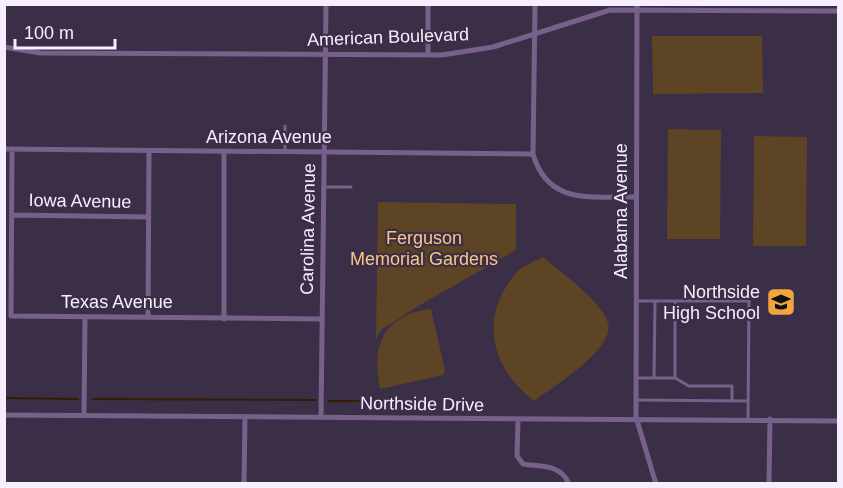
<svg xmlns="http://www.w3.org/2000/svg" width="843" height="488" viewBox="0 0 843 488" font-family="Arial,sans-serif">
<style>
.green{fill:#5d4424}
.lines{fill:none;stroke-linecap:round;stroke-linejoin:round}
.stream{stroke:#351d00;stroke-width:2}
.service{stroke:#77618b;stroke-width:3}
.minor{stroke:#77618b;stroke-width:5}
.labels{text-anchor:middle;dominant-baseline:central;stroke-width:4.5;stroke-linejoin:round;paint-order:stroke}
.street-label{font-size:18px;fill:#f6eefe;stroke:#3b2f47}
.park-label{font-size:18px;fill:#fbc586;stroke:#3b2f47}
.poi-label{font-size:18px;fill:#f6eefe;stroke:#3b2f47;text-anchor:end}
</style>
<rect width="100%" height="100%" fill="#3b2f47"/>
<path class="green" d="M762,36l1,57 -110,1 -1,-58z
M668,129l53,1 -1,109h-53z
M754,136l53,1 -1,109h-53z
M378,202l138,2v46l-101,58 -34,22 -5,9z
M543,257c18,16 58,43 65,66 8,25 -56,65 -74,78 -43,-33 -56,-83 -18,-128 6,-7 19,-12 27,-16z
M431,309l14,61 -2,5 -63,14c-9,-43 3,-74 51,-80z"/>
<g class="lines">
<path class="stream" d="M4,398l74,1
M93,399l223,1
M329,401h40"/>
<path class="service" d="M285,152v-26
M323,187h28
M636,301h113l-1,118
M637,378h38l14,8h43v15
M654,378l1,-76
M675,378v-77
M636,400l112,1"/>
<path class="minor" d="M428,4v50
M535,4l-2,150c15,52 59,42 103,43
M637,4l-1,413 20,67
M4,47l36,6 402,2 51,-8 117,-37 228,1
M4,149l529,5
M12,149l-1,167 311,3
M12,215l137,2
M148,317l1,-166
M224,319v-168
M4,415l834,6
M84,416l1,-99
M321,418l5,-414
M518,420l-1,36 6,8c18,3 38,0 46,20
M244,484l1,-67
M769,484l1,-65"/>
</g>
<defs>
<g id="school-square" transform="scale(1.5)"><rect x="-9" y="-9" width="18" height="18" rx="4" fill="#f1a540" stroke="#3b2f47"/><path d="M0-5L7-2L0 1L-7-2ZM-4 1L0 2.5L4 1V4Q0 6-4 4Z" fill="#111"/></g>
</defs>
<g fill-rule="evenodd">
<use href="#school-square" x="781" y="302"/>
</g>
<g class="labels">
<g class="street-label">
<text transform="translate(388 37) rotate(-2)">American Boulevard</text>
<text x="269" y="137">Arizona Avenue</text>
<text transform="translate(80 201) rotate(1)">Iowa Avenue</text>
<text transform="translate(621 211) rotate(-90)">Alabama Avenue</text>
<text transform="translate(308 229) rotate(-89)">Carolina Avenue</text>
<text x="117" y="302">Texas Avenue</text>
<text transform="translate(422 404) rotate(1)">Northside Drive</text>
</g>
<g class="park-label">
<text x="424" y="238">Ferguson<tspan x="424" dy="21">Memorial Gardens</tspan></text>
</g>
<g class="poi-label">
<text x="760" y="292">Northside<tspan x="760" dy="21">High School</tspan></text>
</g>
</g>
<rect width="843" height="488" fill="none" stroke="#f6eefe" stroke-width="12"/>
<path d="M15 39v9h100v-9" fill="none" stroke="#f6eefe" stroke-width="3"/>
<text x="24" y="39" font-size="18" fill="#f6eefe" stroke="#3b2f47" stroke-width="4.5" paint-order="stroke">100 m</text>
</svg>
